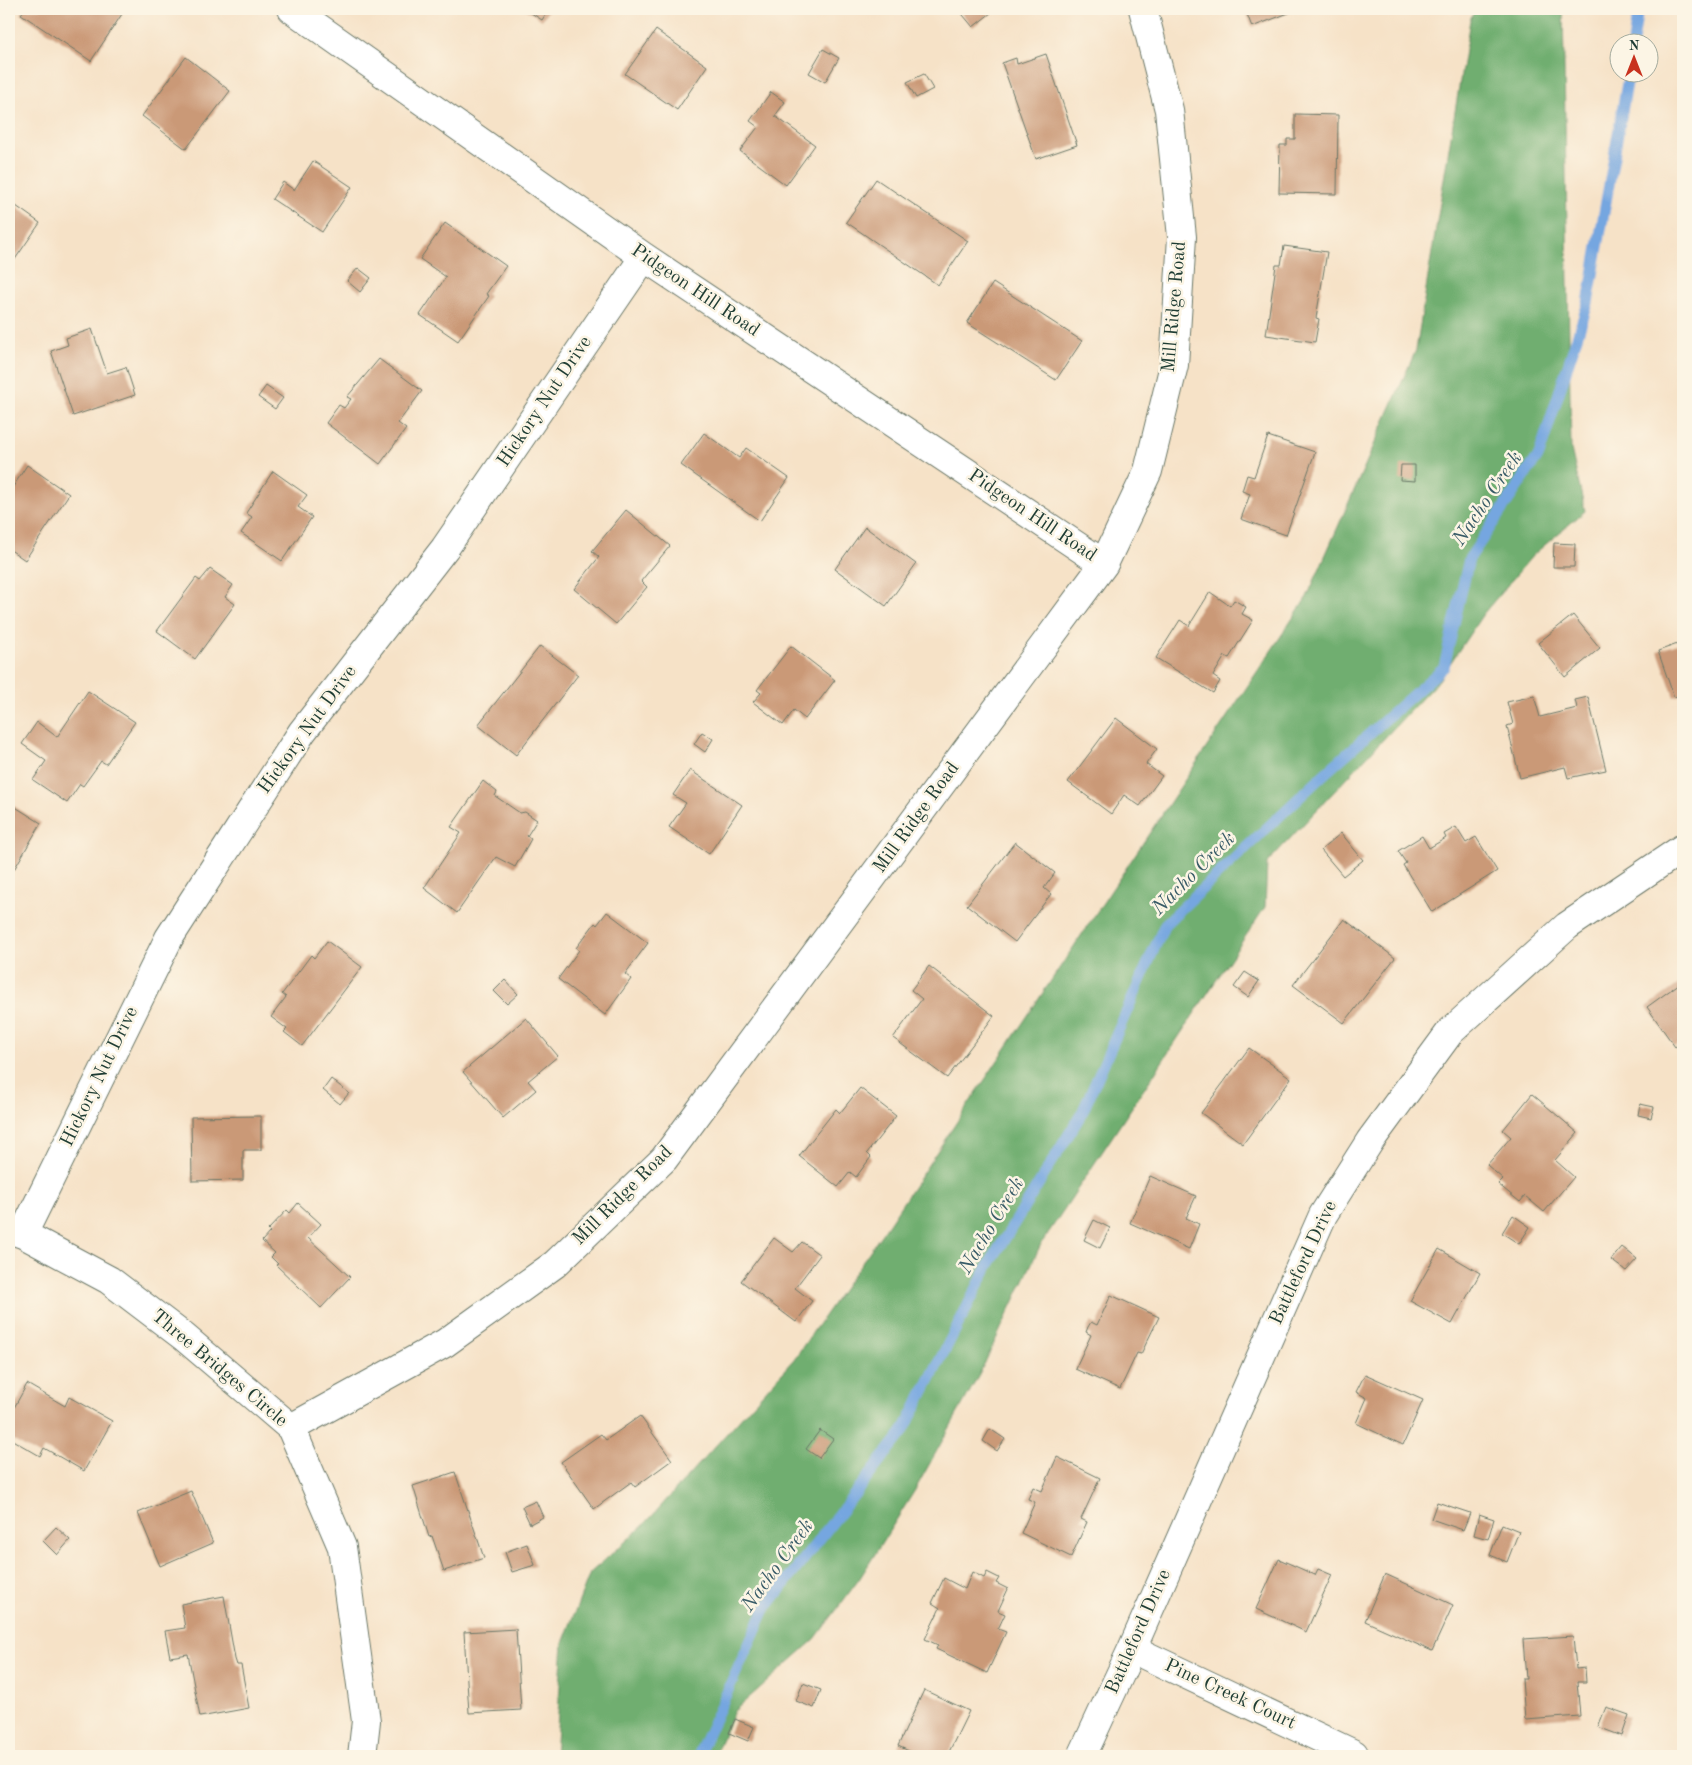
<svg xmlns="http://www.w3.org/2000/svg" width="1692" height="1765" viewBox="0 0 1692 1765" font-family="'Old Standard TT',serif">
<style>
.forest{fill:#70ae6f;stroke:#487652}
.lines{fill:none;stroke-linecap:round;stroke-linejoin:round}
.stream{stroke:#75a6e0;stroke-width:11}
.building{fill:#ca9977}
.street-casing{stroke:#6a7767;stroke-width:30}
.street{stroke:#fff;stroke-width:28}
.labels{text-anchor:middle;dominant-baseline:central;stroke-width:5;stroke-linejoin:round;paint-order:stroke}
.street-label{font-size:19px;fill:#1f3d34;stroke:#fcf5e5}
.water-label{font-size:20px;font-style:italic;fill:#395c68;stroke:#fcf5e5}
</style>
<rect width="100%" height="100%" fill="#fcf5e5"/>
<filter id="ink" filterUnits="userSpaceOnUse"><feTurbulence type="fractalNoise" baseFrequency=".02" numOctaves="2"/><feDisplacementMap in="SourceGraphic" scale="10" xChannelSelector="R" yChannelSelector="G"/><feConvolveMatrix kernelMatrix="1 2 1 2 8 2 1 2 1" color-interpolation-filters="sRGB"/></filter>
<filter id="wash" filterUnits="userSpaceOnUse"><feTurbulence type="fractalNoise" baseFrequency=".0096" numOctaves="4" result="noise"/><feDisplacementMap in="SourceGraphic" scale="20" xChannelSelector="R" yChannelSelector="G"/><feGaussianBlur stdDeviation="1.12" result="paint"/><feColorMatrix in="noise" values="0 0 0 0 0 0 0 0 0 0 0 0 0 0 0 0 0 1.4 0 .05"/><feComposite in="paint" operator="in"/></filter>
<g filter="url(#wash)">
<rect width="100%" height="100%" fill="#f6e2c7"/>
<path class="forest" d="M1475,9h88l8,440 14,62 -52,44 -50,59 -44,66 -172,183 -2,44 -224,337 -62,131 -64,115 -55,88 -45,61 -81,72 -20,45h-159l8,-113 27,-70 53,-47 151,-167 92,-131 421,-631 109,-247 54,-330z"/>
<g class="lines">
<path class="stream" d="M1633,42l5,-33
M698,1756l67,-147 138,-177 85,-166 94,-153 83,-189 156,-147 123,-110 25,-108 70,-104 49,-152 41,-231"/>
</g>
<g id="blocks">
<path class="building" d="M25,9h90l7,5 -31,47 -70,-47z
M525,9h24l-7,11z
M958,9h38l-23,18z
M1245,9h54l-47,18z
M656,30l51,36 -30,44 -52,-36z
M823,49l16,9 -14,24 -16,-9z
M1046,54l31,91 -41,14 -34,-96 14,-5 1,6z
M186,57l44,34 -44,58 -44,-33z
M924,74l9,15 -17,9 -9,-16z
M771,92l14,10 -10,14 40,29 -29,40 -46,-34 18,-24 -8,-6z
M1295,114l43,1 -1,79 -58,-1 1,-48h7v-6h8z
M313,161l39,26 -30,45 -50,-33 11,-17 11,8z
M876,179l92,62 -30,44 -92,-63z
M9,201l31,22 -31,45z
M445,223l61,43 -20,28 3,2 -31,45 -38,-26 26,-38 -26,-18z
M1284,246l43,6 -11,66 3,1 -4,23 -49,-7 10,-70h5z
M358,268l13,10 -11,14 -13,-11z
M993,283l89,58 -26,39 -89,-57z
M92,329l15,44 19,-6 9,28 -62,21 -22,-65 17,-6 -2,-7z
M379,359l43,32 -24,32 8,6 -26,35 -54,-41 13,-18 5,3 7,-9 -4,-2z
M266,386l17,12 -8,11 -17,-12z
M704,433l35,25 7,-10 43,30 -29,43 -79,-56z
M1268,436l47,16 -29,83 -45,-16 9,-25 -8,-3 5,-16 7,2z
M27,465l42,29 -44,66 -16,-11v-56z
M1401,465h14v16l-15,-1z
M273,471l34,24 -9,12 14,10 -30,44 -41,-28 11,-16 -6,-4z
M626,510l44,36 -29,35 6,6 -31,37 -42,-35 25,-32 -7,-6z
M865,527l51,37 -30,42 -51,-37z
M1554,543l21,1 -1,23h-21z
M210,569l23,16 -8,12 10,7 -40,55 -38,-28 39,-53 4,3z
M1210,592l20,14 4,-6 12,7 -4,7 11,6 -24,38 -4,-2 -12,20 7,5 -7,12 -57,-35 24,-38 9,6z
M1573,615l27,33 -35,29 -27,-34z
M1683,642v52l-9,3 -16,-46z
M540,646l38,29 -62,80 -38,-30z
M791,646l44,34 -30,39 -11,-9 -11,15 -30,-23 8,-9 -4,-3z
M88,691l47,31 -29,42 -5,-3 -18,25 -3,-2 -13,19 -34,-23 13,-19 -24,-17 15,-22 20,15z
M1534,696l6,21 37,-9 -2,-8 13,-3 18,73 -38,8 -3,-11 -45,11 -13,-52 6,-2 -6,-22z
M1116,718l41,31 -11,15 16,12 -22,30 -16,-11 -13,19 -43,-32z
M702,732l11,7 -8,13 -11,-8z
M690,770l52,35 -33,49 -40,-27 17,-24 -13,-8z
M483,781l14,11 -2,4 25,17 5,-1 12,8 -10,16 4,3 -16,28 -19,-10 -39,56 -33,-25 37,-55 -10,-6z
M9,803l32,20 -29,50 -3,-3z
M1456,827l10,16 10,-6 21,34 -65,41 -29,-47 3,-2 -8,-12 24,-15 7,12 17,-10 -2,-4z
M1341,833l22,27 -20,16 -22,-26z
M1015,842l40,31 -11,15 7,6 -36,48 -48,-37z
M607,912l41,31 -23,31 6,5 -26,36 -47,-36 21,-29 -3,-2 19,-25 2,2z
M1344,919l51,39 -51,65 -51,-38z
M327,941l35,26 -60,79 -18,-14 3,-3 -16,-12 15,-20 -4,-3 29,-39 3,3z
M929,966l65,50 -47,62 -54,-40 29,-39 -11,-9z
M1245,972l14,9 -11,16 -14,-10z
M505,980l13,14 -11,10 -13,-13z
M1683,981v60l-8,6 -28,-40z
M526,1018l32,38 -30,25 8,9 -33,28 -40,-46z
M1249,1048l42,30 -48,66 -42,-31z
M331,1079l18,14 -9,11 -17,-14z
M860,1088l36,28 -29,37 4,4 -15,20 -6,-5 -12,15 -39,-31 37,-47 4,4z
M1532,1094l46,39 -23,27 19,17 -30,35 -19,-16 -5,6 -22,-18 5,-5 -16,-14 24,-28 -8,-7z
M1640,1104l14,3 -3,11 -13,-3z
M261,1116v34h-18v30l-51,1 -1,-64z
M1150,1176l46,20 -10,22 13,6 -10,25 -59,-26z
M298,1203l23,21 -13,14 42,39 -29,31 -45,-43 2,-1 -7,-7 4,-4 -13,-12 8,-9 -2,-2 19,-20 3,3z
M1513,1215l17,12 -11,17 -17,-11z
M1094,1220l16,8 -10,20 -16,-8z
M774,1238l19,14 9,-10 18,13 -25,33 17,13 -16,21 -55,-41z
M1622,1247l15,12 -11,12 -15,-11z
M1439,1249l41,24 -28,51 -42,-23z
M1111,1295l48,22 -18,37 -4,-1 -17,36 -45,-20 16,-34 -5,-3 2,-5 3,-5 6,3z
M1365,1374l58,26 -20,45 -47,-22 11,-25 -11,-6z
M27,1384l38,22 4,-9 43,24 -28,50 -40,-23 -4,8 -31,-18v-21z
M640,1416l32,44 -37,27 -4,-5 -37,27 -33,-47 40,-28 5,6z
M990,1429l15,10 -8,12 -14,-10z
M820,1430l13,9 -14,19 -13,-9z
M1057,1457l43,21 -19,41 6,3 -16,35 -50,-24 14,-31 -7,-3 5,-12 9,4z
M455,1472l29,86 -40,13 -12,-35 -3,1 -16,-51z
M191,1491l22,52 -53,23 -22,-53z
M536,1501l7,16 -13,7 -8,-17z
M1437,1502l33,11 -7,17 -32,-11z
M1479,1514l15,5 -6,20 -14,-4z
M1502,1524l17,7 -12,31 -17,-7z
M56,1527l14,13 -13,15 -14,-14z
M527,1544l8,21 -23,7 -7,-20z
M1279,1559l36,16 3,-6 14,6 -26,57 -50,-23z
M972,1572l12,6 3,-6 12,6 -3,5 12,6 -10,22 7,3 -7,15 8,3 -19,41 -51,-24 2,-4 -13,-6 15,-31 -8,-5 12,-25 21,11z
M1385,1574l68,31 -21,46 -67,-30z
M224,1596l11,63 2,6h4l8,43 -49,9 -12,-63 -18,3 -5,-26 20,-3 -4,-24z
M516,1629l5,81 -52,3 -5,-81z
M1573,1636l3,33 9,-1 1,14h-9l3,34 -55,4 -3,-41h4l-3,-40z
M803,1683l18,7 -7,18 -18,-7z
M924,1690l45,21 -22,45h-27l-22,-10z
M1606,1707l23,8 -7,21 -24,-9z
M735,1719l19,8 -6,14 -19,-8z"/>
</g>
</g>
<g filter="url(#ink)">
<use href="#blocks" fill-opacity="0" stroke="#6a7767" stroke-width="1"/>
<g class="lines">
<g class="street-casing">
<path id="street" d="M292,9l352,248 460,307
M9,1229l14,5 86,46 75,57 107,91 51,119 24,174 -4,35
M23,1234l146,-296 133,-206 143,-184 199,-291
M291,1428l154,-85 110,-79 109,-105 440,-595 44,-93 26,-106 8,-128 -13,-127 -26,-101
M1132,1649l222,105
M1082,1756l50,-107 191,-434 47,-74 80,-109 117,-106 116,-78"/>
</g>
<use href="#street" class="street"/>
</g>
</g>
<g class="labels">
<g class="street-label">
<text transform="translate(695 291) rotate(34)">Pidgeon Hill Road</text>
<text transform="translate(1175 307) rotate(-85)">Mill Ridge Road</text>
<text transform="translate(545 402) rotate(-56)">Hickory Nut Drive</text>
<text transform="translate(1032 516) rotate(34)">Pidgeon Hill Road</text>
<text transform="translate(308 730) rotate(-54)">Hickory Nut Drive</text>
<text transform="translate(917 818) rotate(-54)">Mill Ridge Road</text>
<text transform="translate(100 1077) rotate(-64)">Hickory Nut Drive</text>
<text transform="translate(623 1196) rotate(-45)">Mill Ridge Road</text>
<text transform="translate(1304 1263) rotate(-65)">Battleford Drive</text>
<text transform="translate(219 1369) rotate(40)">Three Bridges Circle</text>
<text transform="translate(1139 1632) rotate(-66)">Battleford Drive</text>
<text transform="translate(1230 1695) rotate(25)">Pine Creek Court</text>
</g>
<g class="water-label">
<text transform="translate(1488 499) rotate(-56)">Nacho Creek</text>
<text transform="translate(1194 874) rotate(-45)">Nacho Creek</text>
<text transform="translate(992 1226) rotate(-59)">Nacho Creek</text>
<text transform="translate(778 1566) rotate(-54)">Nacho Creek</text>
</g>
</g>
<rect width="1692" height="1765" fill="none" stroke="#fcf5e5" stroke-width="30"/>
<g transform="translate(1634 58)"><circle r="24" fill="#fcf5e5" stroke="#a4ab9e"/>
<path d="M0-4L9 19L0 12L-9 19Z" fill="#c8321e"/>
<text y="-8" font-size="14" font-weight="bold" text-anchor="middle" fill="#1f3d34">N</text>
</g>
</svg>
